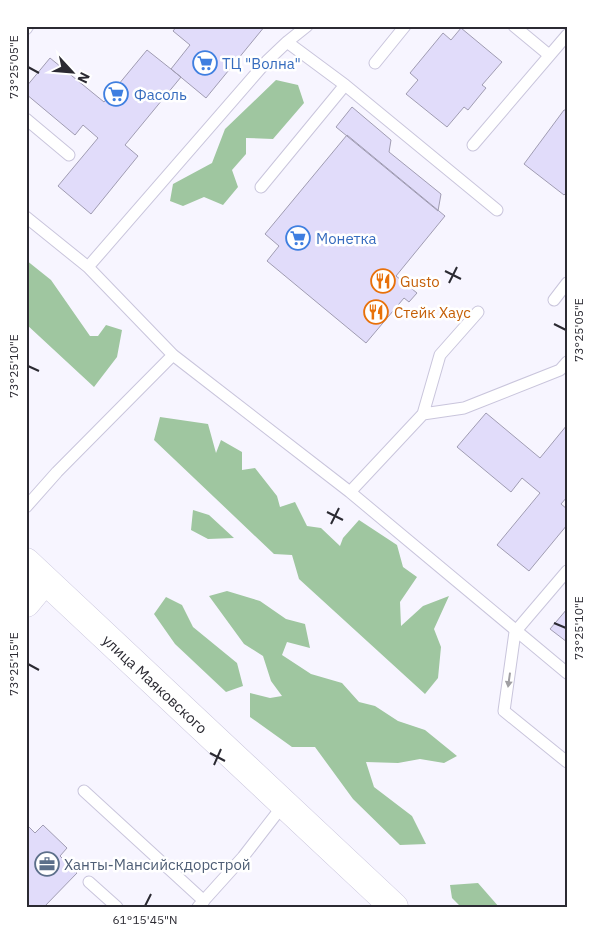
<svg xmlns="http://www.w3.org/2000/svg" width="593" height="933" viewBox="0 0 593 933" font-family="'IBM Plex Sans',sans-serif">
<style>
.forest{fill:#9fc6a0}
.building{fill:#e1dcfa;stroke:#a09cb2}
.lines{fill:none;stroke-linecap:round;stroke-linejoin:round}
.lane-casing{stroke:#c9c5dc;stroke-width:13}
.secondary-casing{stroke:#c9c5dc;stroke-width:29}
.lane{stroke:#fff;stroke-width:11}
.secondary{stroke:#fff;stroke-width:28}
.oneway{fill:#a09fa3}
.ticks{fill:none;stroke:#2b2a32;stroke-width:2}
.labels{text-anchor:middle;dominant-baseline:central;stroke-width:5;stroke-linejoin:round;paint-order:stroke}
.shop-label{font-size:15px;fill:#366cbe;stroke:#fff;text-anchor:start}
.food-label{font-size:15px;fill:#c56008;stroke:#fff;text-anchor:start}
.street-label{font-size:15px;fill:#2b2a32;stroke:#fff}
.service-label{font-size:15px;fill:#4e5e75;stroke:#fff;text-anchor:start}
.neatline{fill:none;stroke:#2b2a32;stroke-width:2}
.ticks-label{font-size:12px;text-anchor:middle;fill:#2b2a32}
</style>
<rect width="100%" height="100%" fill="#f7f5ff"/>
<path class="forest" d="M276,80l22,5 6,18 -31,36 -27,-1v16l-14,16 6,17 -15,18 -19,-8 -21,9 -13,-5 3,-17 39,-21 13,-34z
M26,260l25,20 39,56h8l8,-11 16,5 -5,27 -23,30 -68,-63z
M160,417l48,7 8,29 5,-13 21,12v18l13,-2 22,28 3,11 15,-5 12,24 14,2 19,18 3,-8 16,-18 38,25 6,22 14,10 -17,25 1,24 22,-20 26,-10 -15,33 7,18 -3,31 -13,16 -126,-115 -7,-24 -18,-1 -120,-114z
M193,510l16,5 25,23 -26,1 -17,-9z
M227,591l33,10 26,18 19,5 5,24 -23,-6 -5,13 29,19 31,9 17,19 16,4 23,15 27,9 32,26 -13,7 -24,-4 -22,4 -32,-1 8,25 38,29 14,28 -26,1 -47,-46 -38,-52h-23l-42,-30v-24l20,5 12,-2 -11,-15 -8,-25 -19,-12 -35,-48z
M166,597l16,8 11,22 44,36 6,23 -17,6 -51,-48 -21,-30z
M478,883l21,24h-38l-9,-9 -2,-13z"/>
<path class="building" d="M177,26h88l-59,72 -35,-29 19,-24 -17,-14z
M461,28l41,34 -20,23 4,3 -5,6 -13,16 -4,-3 -17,20 -41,-33 12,-14 -8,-7 33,-40 8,7z
M147,50l34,27 -56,68 13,11 -47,58 -33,-28 40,-48 -15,-13 -8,10 -49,-41v-7l24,-29 54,44z
M352,107l39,33 -2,12 52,42 -3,17 -102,-84z
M564,110h3v82l-3,3 -40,-31z
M347,135l98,81 -49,60 21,17 -8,9 -5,-4 -38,45 -99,-82 12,-15 -14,-12z
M486,413l54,45 27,-33v72l-6,7 6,5v16l-38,46 -32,-26 43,-52 -18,-15 -11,14 -54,-45z
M567,609v33l-17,-13z
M26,824l9,9 8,-8 24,23 -7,8 17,17 -33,34h-18z"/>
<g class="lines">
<g class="lane-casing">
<path id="lane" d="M514,26l35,29
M26,29l2,-3
M287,42l58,43 152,125
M375,63l30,-37
M26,119l43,36
M473,145l94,-110
M261,187l84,-102
M26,217l62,50 85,88 177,137 217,181
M88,267l179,-206 20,-19 20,-16
M554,300l13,-17
M423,414l17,-59 38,-43
M350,492l73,-78 41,-6 96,-38 7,-8
M26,507l31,-35 116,-117
M567,571l-52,61 -11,79 63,51
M84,791l120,110
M89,882l28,25
M198,907l45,-50 41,-53"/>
</g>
<g class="secondary-casing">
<path id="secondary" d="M26,562l368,345
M26,603l19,-23"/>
</g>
<use href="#lane" class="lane"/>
<use href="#secondary" class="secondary"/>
</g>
<defs><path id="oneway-solid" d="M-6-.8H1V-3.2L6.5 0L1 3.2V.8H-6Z" transform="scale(1.25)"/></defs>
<use class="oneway" href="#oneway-solid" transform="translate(509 680) rotate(98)"/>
<path class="ticks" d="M28,67l11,6M445,271l16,8M449,283l8,-16M554,324l12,6M28,366l11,5M327,512l16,8M331,524l8,-16M554,623l12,5M28,664l11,6M210,753l15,8M214,765l7,-16M145,906l6,-12"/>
<defs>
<g id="supermarket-ring" transform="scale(1.25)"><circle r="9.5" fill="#fff" stroke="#3f7fe0" stroke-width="1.5"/><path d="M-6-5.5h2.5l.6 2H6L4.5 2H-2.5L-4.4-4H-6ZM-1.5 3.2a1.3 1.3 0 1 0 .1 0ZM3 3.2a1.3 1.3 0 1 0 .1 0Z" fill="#3f7fe0"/></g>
<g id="restaurant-ring" transform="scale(1.25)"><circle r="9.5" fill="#fff" stroke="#e8710a" stroke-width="1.5"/><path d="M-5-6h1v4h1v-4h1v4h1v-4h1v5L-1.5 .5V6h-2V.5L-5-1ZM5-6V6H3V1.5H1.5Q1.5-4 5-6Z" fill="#e8710a"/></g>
<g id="office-ring" transform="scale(1.25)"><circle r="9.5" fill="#fff" stroke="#5c6f8a" stroke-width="1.5"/><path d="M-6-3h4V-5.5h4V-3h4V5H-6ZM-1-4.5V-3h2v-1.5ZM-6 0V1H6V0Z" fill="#5c6f8a"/></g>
</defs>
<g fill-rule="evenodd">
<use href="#supermarket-ring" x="205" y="63"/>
<use href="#supermarket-ring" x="116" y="94"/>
<use href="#supermarket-ring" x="298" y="238"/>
<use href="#restaurant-ring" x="383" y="281"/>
<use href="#restaurant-ring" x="376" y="312"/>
<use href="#office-ring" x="47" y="864"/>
</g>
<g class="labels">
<g class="shop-label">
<text x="222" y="63">ТЦ "Волна"</text>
<text x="134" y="94">Фасоль</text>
<text x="316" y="238">Монетка</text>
</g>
<g class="food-label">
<text x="400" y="281">Gusto</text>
<text x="394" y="312">Стейк Хаус</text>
</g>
<g class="street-label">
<text transform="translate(155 684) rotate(43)">улица Маяковского</text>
</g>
<g class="service-label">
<text x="64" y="864">Ханты-Мансийскдорстрой</text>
</g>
</g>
<rect width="593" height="933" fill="none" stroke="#ffffff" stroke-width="55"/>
<g transform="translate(72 72) rotate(116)" stroke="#ffffff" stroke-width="4" paint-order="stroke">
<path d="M0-4L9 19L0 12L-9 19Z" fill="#2b2a32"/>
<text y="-8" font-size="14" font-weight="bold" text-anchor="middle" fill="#2b2a32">N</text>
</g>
<rect x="28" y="28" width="538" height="878" class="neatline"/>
<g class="ticks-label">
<text transform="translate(14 67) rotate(-90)" y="4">73°25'05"E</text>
<text transform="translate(579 330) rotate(-90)" y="4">73°25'05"E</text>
<text transform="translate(14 366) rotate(-90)" y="4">73°25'10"E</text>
<text transform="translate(579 628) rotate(-90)" y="4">73°25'10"E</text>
<text transform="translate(14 664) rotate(-90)" y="4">73°25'15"E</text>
<text x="145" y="924">61°15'45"N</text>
</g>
</svg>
